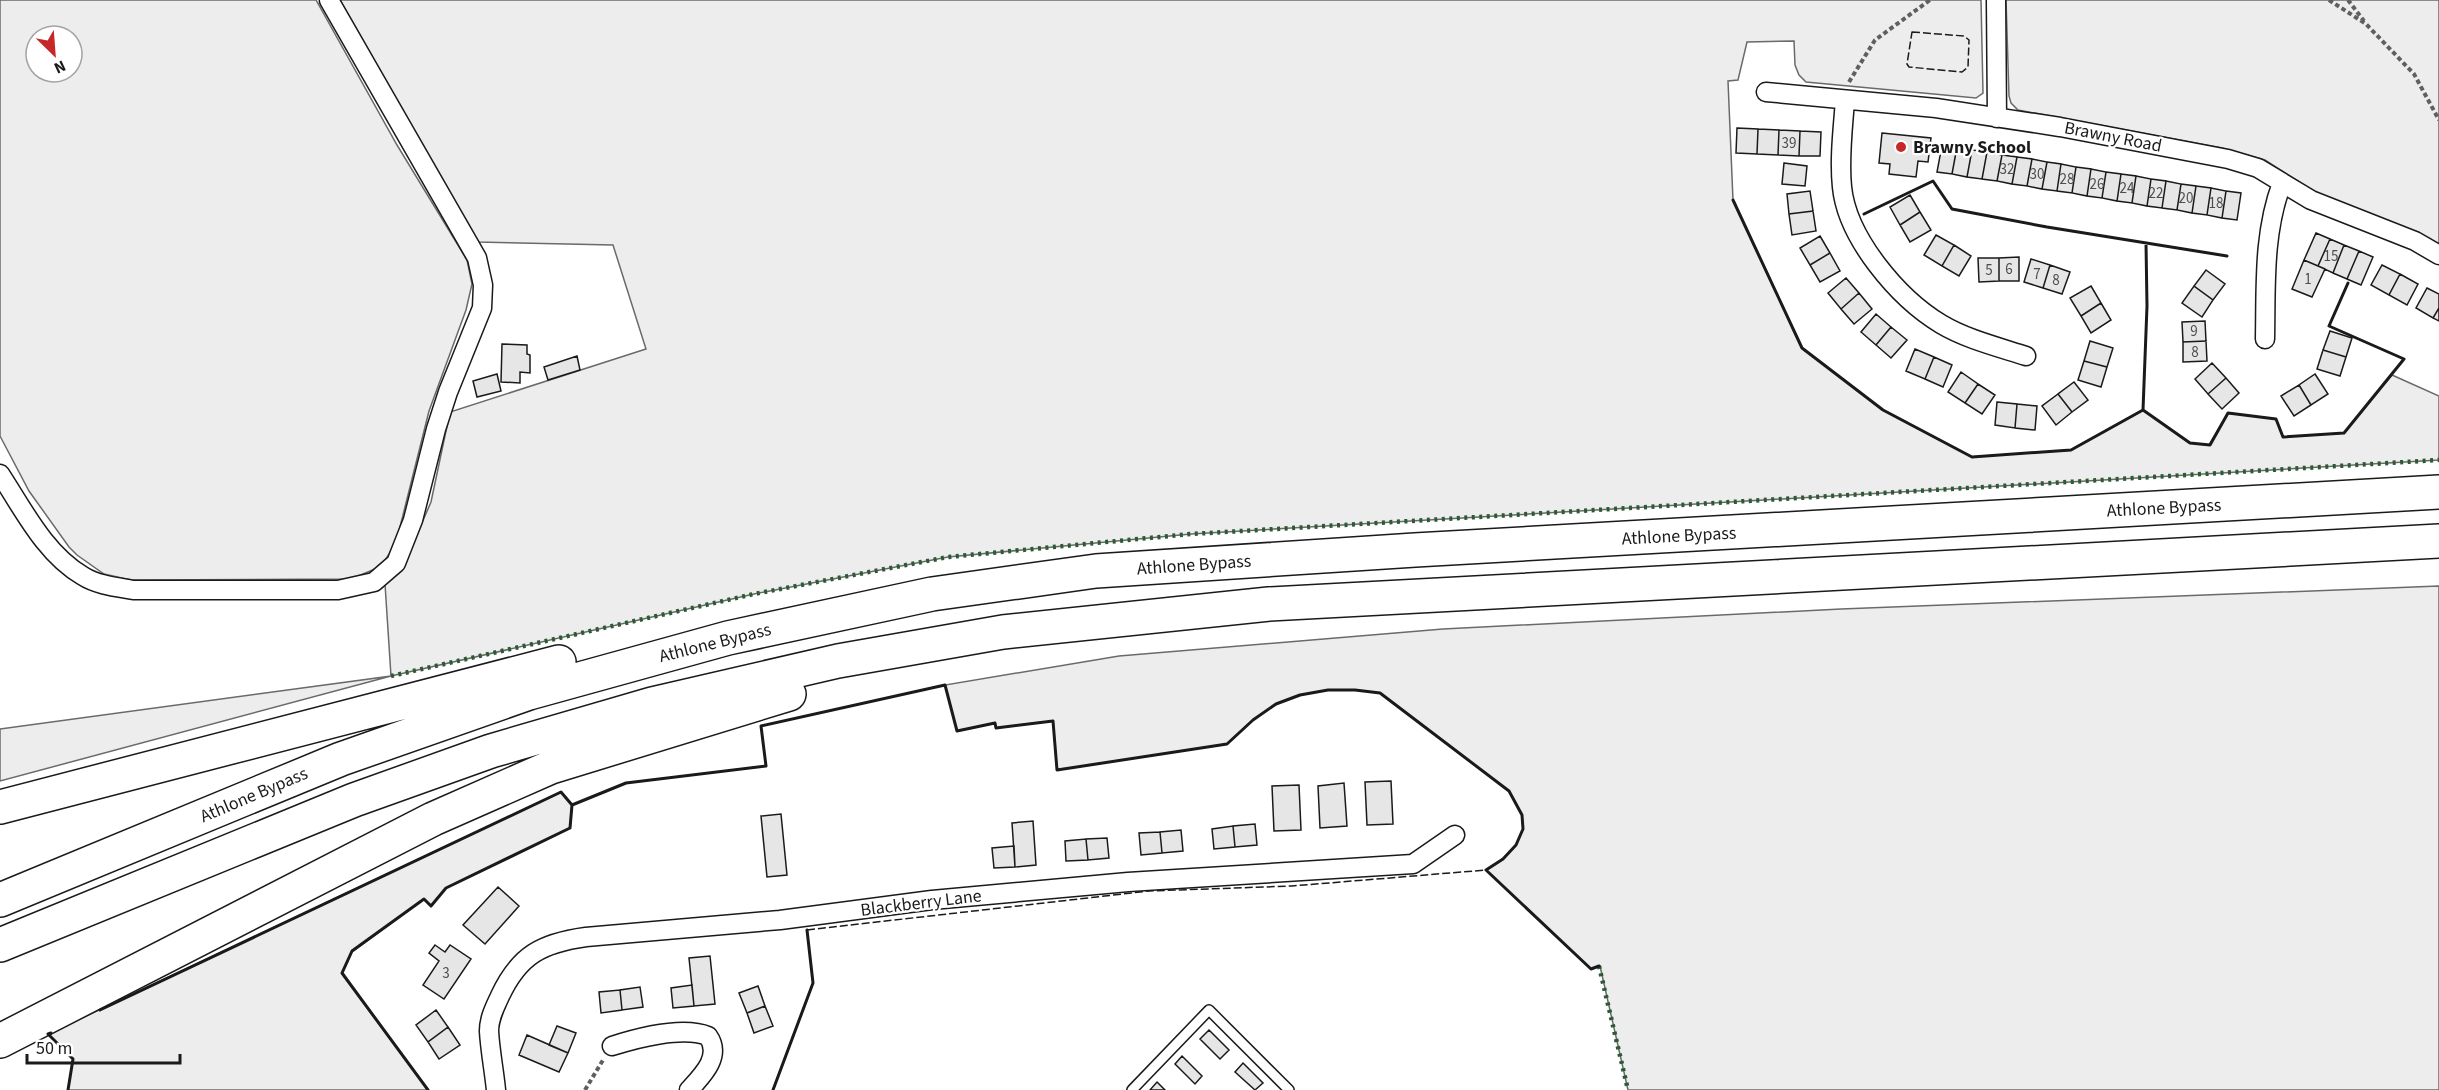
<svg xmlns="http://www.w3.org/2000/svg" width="2439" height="1090" viewBox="0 0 2439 1090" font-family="'Source Sans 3',sans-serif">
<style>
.built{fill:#ededed;stroke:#6a6a6a;stroke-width:1.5;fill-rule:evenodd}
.building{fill:#e6e6e6;stroke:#1a1a1a;stroke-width:1.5}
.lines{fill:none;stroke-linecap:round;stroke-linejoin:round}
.lane-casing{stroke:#1a1a1a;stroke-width:12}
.street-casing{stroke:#1a1a1a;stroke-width:21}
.highway-casing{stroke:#1a1a1a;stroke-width:36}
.path{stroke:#5f5f5f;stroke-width:4;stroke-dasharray:4.5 3;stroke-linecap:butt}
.lane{stroke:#fff;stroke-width:9}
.street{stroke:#fff;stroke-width:18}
.highway{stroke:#fff;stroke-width:33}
.hedge{stroke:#2b5a34;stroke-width:4.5;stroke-dasharray:3 4.5;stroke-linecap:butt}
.fence{stroke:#1a1a1a;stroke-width:1.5;stroke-dasharray:8 3;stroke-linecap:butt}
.wall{stroke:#1a1a1a;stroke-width:3}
.poi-dot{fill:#c62828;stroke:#fff;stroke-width:2}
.labels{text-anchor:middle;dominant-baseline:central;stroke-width:4.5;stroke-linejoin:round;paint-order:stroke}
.number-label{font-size:15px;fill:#4d4d4d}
.street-label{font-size:18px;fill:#1a1a1a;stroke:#fff}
.poi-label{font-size:18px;font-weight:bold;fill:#1a1a1a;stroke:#fff;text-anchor:start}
</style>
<rect width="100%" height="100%" fill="#fff"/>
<path class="built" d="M0,0h316l81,145 70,115 5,24 -6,26 -37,101 -33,132 -12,19 -9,7 -24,10 -220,1 -27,-6 -27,-19 -8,-8 -40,-56 -29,-55zM36,36h36v36h-36z
M340,0h1641l2,93 -7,5 -170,-16 -7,-7 -4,-10 -1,-24 -47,1 -9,38 -10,1 5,119 69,148 81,62 89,47 99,-7 72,-40 47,33 19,2 19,-32 48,6 7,18 61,-4 48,-58 47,21v64l-1248,74 -243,23 -194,37 -363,82 -391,105v-52l391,-53 -6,-92 27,-38 19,-44 19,-90 196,-63 -33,-104 -136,-3z
M2006,0h433v245l-118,-49 -56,-36 -43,-12 -204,-38 -7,-7 -2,-7z
M2439,586v504h-811l-28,-124 -9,3 -105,-99 17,-11 13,-14 7,-16 -1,-14 -13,-24 -129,-98 -25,-3h-27l-28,5 -24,9 -23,16 -26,24 -170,26 -4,-49 -57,7 -2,-5 -37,8 -12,-46 174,-29 324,-27 398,-20z
M561,792l11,13 -2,23 -124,60 -15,18 -7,-7 -72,53 -10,22 86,116h-360l5,-31 -25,-25z"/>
<path class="building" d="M1737,128l21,1 -1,25 -21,-1z
M1758,129l21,1 -1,25 -21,-1z
M1779,130l21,1 -1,25 -21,-1z
M1800,131l21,1 -1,24h-21z
M1882,133l49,5 -3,24 -10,-1 -2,16 -27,-3 1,-10 -11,-1z
M1942,145l15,2 -5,27 -15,-2z
M1957,147l15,3 -5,27 -15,-3z
M1972,150l15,2 -5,27 -15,-2z
M1987,152l15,3 -5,26 -15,-2z
M2002,155l15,2 -5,27 -15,-3z
M2017,157l15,2 -5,27 -15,-2z
M2032,159l15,3 -5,27 -15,-3z
M2047,162l14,2 -4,27 -15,-2z
M1784,163l23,3 -2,20 -23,-2z
M2061,164l15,3 -4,26 -15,-2z
M2076,167l15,2 -4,27 -15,-3z
M2091,169l15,3 -4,26 -15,-2z
M2106,172l15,2 -4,27 -15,-3z
M2121,174l15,2 -4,27 -15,-2z
M2136,176l15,3 -4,27 -15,-3z
M2151,179l15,2 -4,27 -15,-2z
M2166,181l15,3 -4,26 -15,-2z
M2181,184l15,2 -4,27 -15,-3z
M2196,186l15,2 -4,27 -15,-2z
M2211,188l15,3 -4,27 -15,-3z
M1810,191l3,20 -24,3 -2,-20z
M2226,191l15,2 -4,27 -15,-2z
M1910,195l10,17 -20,13 -10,-18z
M1813,211l3,20 -24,4 -3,-21z
M1920,212l11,18 -21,12 -10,-17z
M2316,233l14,6 -12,27 -14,-6z
M1936,235l18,10 -12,21 -18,-11z
M1820,236l10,17 -20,12 -10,-17z
M2330,239l14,6 -11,28 -15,-7z
M1954,245l17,11 -12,20 -17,-10z
M2344,245l15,6 -12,28 -14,-6z
M2359,251l14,6 -12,28 -14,-6z
M1830,253l10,18 -20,11 -10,-17z
M2019,257v24h-20v-23z
M1978,258h21v23l-20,1z
M2031,259l19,6 -7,23 -19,-6z
M2304,260l21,9 -13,28 -20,-8z
M2050,265l20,7 -8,22 -19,-6z
M2382,265l18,9 -11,21 -18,-10z
M2206,270l19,14 -12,16 -19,-14z
M2400,274l18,10 -11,21 -18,-10z
M1846,278l13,15 -18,16 -13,-16z
M2091,286l10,17 -20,13 -11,-18z
M2194,286l19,14 -11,17 -20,-14z
M2427,288l12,6v14l-6,10 -17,-10z
M1859,293l13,16 -18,15 -13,-15z
M2101,303l10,17 -20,13 -10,-17z
M2439,308v13l-6,-3z
M1876,314l15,13 -15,18 -15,-13z
M2205,321l1,20 -23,1 -1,-20z
M1891,327l16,13 -16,18 -15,-13z
M2330,331l22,7 -6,19 -23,-7z
M2090,341l23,7 -6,19 -23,-6z
M2206,341l1,20 -24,1v-20z
M502,344l25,1v9l3,1v18l-10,-1v11l-19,-1z
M1915,349l19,8 -9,22 -19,-8z
M2323,350l23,7 -6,19 -23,-7z
M577,356l3,14 -32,10 -4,-13z
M1934,357l18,8 -9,22 -18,-8z
M2084,361l23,6 -6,20 -23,-7z
M2212,363l14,15 -18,16 -13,-15z
M1961,372l17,12 -13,19 -17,-11z
M497,374l4,17 -24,6 -4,-16z
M2315,374l13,20 -17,11 -12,-20z
M2226,378l13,15 -17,16 -14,-15z
M2074,382l14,18 -16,12 -14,-18z
M1978,384l17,11 -13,19 -17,-11z
M2299,385l12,20 -17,11 -13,-20z
M2058,394l14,18 -16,13 -14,-19z
M1997,402l20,2 -2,24 -20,-3z
M2017,404l20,2 -2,24 -20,-2z
M1391,781l2,43 -26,1 -2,-43z
M1344,783l3,43 -27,2 -2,-42z
M1299,785l2,45 -27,1 -2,-45z
M781,814l6,61 -20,2 -6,-61z
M1033,821l3,44 -21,2 -3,-44z
M1255,824l2,21 -22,2 -2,-21z
M1233,826l2,21 -21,2 -2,-20z
M1181,830l2,21 -21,2 -2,-21z
M1160,832l2,21 -21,2 -2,-22z
M1107,838l2,20 -21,2 -2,-21z
M1086,839l2,21 -22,1 -1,-20z
M1014,846l1,21 -21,1 -2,-20z
M498,887l21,19 -34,38 -22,-19z
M435,945l10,7 5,-7 21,14 -27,40 -21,-14 16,-24 -10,-8z
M710,956l5,48 -21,2 -5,-48z
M692,985l2,21 -21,2 -2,-20z
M758,986l7,20 -18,7 -8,-20z
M640,987l3,20 -21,3 -2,-20z
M620,990l2,20 -21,3 -2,-21z
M765,1006l8,20 -19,7 -7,-20z
M436,1010l12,17 -20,15 -12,-17z
M557,1026l19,7 -8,20 -19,-8z
M448,1027l12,18 -21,14 -11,-17z
M1209,1030l20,20 -9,9 -20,-20z
M527,1035l41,18 -9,19 -40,-17z
M1182,1056l20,20 -7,8 -20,-20z
M1243,1063l20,20 -8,7 -20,-18z
M1157,1082l8,8h-15z"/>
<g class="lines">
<g class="lane-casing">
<path id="lane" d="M1132,1090l77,-80 80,80"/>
</g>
<g class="street-casing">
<path id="street" d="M1996,0l1,118
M1766,92l170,16 124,19 168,32 30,9 53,32 104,41 24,14
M1845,100c-2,28 -6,58 -3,87 5,51 56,111 99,137 25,15 57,23 85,32
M2265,339c1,-53 -2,-106 17,-156
M0,474c23,35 45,80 83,102 14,9 33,11 50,14h205l36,-8 22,-19 17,-43 23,-91 12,-37 34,-84 1,-23 -6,-27 -148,-258
M612,1046c25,-8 71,-20 96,-10 14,20 -5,39 -19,54
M496,1090c-2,-20 -6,-40 -7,-59 0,-13 6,-24 11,-35 19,-41 42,-53 86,-59l194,-17 152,-20 196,-18 285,-18 42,-29"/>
</g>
<g class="highway-casing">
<path id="highway" d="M0,807l559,-145
M0,900l341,-141 188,-66 199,-55 204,-44 164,-23 319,-21 1024,-58
M0,945l354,-145 137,-49 161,-47 186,-43 165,-29 266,-28 1170,-63
M0,1041l433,-222 118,-52 238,-73"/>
</g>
<path class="path" d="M2329,0l37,24 48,50 25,46
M2348,0l16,21
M1849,82l26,-42 55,-40
M585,1090l18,-30"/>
<use href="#lane" class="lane"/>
<use href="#street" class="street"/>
<use href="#highway" class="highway"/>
<path class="hedge" d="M391,676l363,-82 194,-37 243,-23 1248,-74
M1599,966l29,124"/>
<path class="fence" d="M1912,32l52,4 5,4 -1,27 -6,5 -53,-5 -2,-3z
M807,930l342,-39 143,-5 194,-16"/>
<path class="wall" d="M1733,200l69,148 81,62 89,47 99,-7 72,-40
M1864,214l69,-33 19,28 95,18 180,29
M2143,410l47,33 20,2 18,-32 48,6 7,18 61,-4 60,-74 -75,-33 19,-43
M2143,410l4,-104 -1,-63
M572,805l54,-22 140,-17 -5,-40 184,-41 12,46 38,-8 1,5 57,-7 4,49 170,-26 26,-24 23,-16 24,-9 28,-5h27l25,3 129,98 13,24 1,14 -7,16 -13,14 -17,11 105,99 8,-3
M100,1010l461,-218 11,13 -2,23 -124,60 -15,18 -7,-7 -72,52 -10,22 86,117
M51,1033l-3,1 25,25 -5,31
M773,1090l40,-107 -6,-53"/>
</g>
<circle class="poi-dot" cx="1901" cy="147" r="6"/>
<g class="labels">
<g class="number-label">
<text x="1789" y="143">39</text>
<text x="2007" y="169">32</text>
<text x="2037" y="174">30</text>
<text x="2067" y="179">28</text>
<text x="2097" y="184">26</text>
<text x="2127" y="188">24</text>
<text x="2156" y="193">22</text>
<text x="2186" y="198">20</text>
<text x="2216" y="203">18</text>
<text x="2331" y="256">15</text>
<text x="2009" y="269">6</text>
<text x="1989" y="270">5</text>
<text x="2037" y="274">7</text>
<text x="2308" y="279">1</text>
<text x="2056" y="280">8</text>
<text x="2194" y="331">9</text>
<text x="2195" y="352">8</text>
<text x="446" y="973">3</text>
</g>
<g class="street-label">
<text transform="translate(2113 137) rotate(11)">Brawny Road</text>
<text transform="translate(2164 508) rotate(-3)">Athlone Bypass</text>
<text transform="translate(1679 536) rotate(-3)">Athlone Bypass</text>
<text transform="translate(1194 565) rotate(-4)">Athlone Bypass</text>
<text transform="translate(715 643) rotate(-14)">Athlone Bypass</text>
<text transform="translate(254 795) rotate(-23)">Athlone Bypass</text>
<text transform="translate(921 903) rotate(-7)">Blackberry Lane</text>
</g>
<g class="poi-label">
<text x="1913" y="147">Brawny School</text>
</g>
</g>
<g transform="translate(54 54) rotate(155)"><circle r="28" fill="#ffffff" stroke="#a3a3a3" stroke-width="1.5"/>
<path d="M0-4.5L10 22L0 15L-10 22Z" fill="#c62828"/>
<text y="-9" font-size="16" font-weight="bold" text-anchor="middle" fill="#1a1a1a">N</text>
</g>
<path d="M27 1054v9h153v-9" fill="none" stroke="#1a1a1a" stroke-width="3"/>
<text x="36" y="1054" font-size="18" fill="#1a1a1a" stroke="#ffffff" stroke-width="4.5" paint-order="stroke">50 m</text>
</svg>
